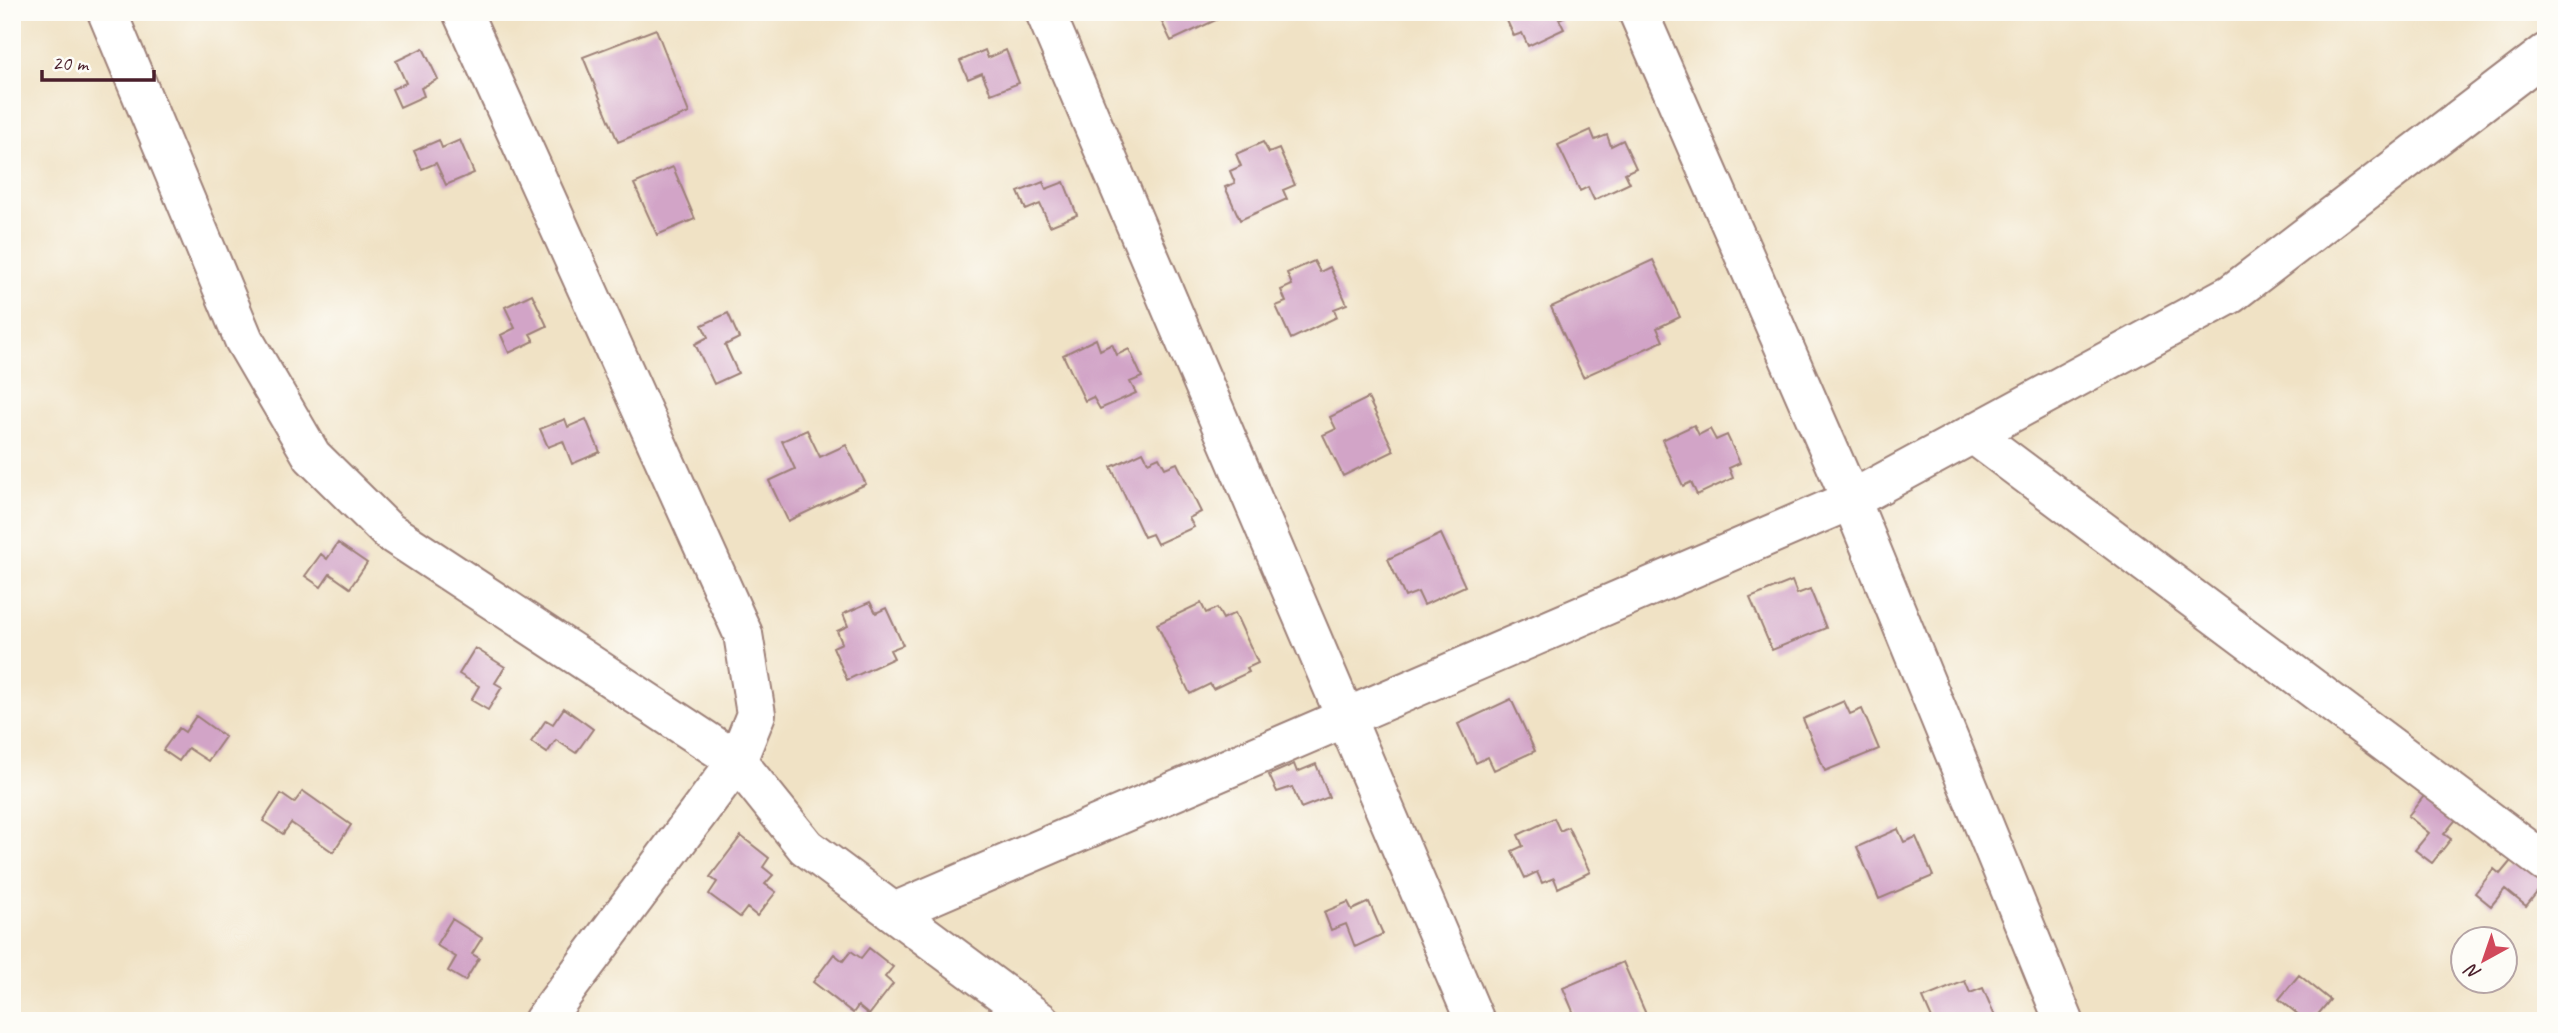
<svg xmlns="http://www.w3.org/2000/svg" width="2558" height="1033" viewBox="0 0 2558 1033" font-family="Caveat,sans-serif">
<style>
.building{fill:#d2a4c7}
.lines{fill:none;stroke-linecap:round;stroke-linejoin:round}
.minor-casing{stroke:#9d8078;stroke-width:42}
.minor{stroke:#fff;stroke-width:38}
</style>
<rect width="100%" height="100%" fill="#fdfcf7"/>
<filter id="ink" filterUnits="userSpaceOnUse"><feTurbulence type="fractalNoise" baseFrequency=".0143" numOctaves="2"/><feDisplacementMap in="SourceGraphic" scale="14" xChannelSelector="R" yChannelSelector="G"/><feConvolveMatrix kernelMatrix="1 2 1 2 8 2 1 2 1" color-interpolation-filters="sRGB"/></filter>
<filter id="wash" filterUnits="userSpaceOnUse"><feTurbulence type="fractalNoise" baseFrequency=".00686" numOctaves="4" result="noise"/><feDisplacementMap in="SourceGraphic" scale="28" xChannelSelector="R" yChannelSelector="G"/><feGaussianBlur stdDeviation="1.57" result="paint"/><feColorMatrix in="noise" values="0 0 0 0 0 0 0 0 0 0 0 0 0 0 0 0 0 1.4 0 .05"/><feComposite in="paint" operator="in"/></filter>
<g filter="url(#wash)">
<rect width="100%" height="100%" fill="#f0e2c5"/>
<g id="blocks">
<path class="building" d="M1157,12h56l3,8 -45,21z
M1503,12h71l-15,7 5,10 -36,17 -6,-13 -8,3z
M656,29l33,84 -71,29 -35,-85z
M423,48l15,31 -17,9 3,8 -24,11 -8,-18 14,-6 -10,-22z
M985,50l3,8 18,-8 13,33 -28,11 -9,-21 -14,6 -8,-18z
M1591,130l4,10 12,-5 4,11 12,-6 13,28 -11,5 5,10 -36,17 -6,-13 -8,4 -22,-46z
M439,140l3,8 18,-8 14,33 -28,12 -10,-22 -14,6 -8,-18z
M1263,142l6,11 10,-4 16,36 -12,5 4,9 -47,21 -15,-33 10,-4 -5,-12 11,-5 -5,-12z
M673,167l22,52 -38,16 -23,-51z
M1043,182l3,7 18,-7 13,33 -27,11 -10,-22 -14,6 -8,-18z
M1653,260l27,57 -23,11 6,13 -80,36 -32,-70z
M1314,261l6,11 10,-5 17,37 -13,5 3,8 -46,22 -15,-33 10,-4 -5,-12 11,-5 -5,-12z
M532,294l15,32 -17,8 4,7 -25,12 -8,-18 14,-7 -10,-21z
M728,313l11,25 -14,7 13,28 -24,11 -19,-40 13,-7 -6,-12z
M1096,339l4,11 12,-6 5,11 12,-6 13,28 -12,5 6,11 -36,16 -7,-12 -8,4 -22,-46z
M1368,398l26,53 -51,25 -20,-41 13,-6 -6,-12z
M565,419l3,8 18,-8 14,33 -28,12 -9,-23 -15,6 -8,-18z
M1694,425l5,10 11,-6 6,11 11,-5 13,28 -11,5 4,10 -36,17 -6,-13 -8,4 -21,-46z
M807,430l13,27 26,-12 20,39 -78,37 -19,-40 26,-12 -13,-28z
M1143,452l5,10 11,-5 6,11 12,-5 24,49 -12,6 5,9 -37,17 -5,-10 -8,3 -33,-70z
M1441,534l24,52 -41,19 -6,-13 -13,5 -17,-38z
M338,543l29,20 -17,25 -20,-14 -9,13 -16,-11 16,-22 6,5z
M1792,581l5,13 13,-5 16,39 -54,22 -22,-52z
M870,602l6,11 10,-5 17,37 -13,5 4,8 -47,22 -14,-33 9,-4 -5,-12 11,-5 -5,-12z
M1201,603l5,10 11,-5 6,11 12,-6 23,50 -11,5 2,4 -36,17 -3,-5 -20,10 -33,-70z
M475,648l30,19 -10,16 7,4 -14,23 -17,-10 8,-14 -20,-12z
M1511,699l24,52 -41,19 -6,-13 -12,6 -18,-39z
M1844,701l6,13 12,-5 17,40 -54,22 -22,-52z
M564,708l29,21 -17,24 -20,-13 -9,13 -16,-11 15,-22 7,4z
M196,716l29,21 -17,24 -20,-13 -9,13 -16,-11 16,-22 6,4z
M1294,764l3,8 19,-8 13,33 -28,11 -9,-21 -15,5 -8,-17z
M303,791l48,34 -18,27 -42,-29 -8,11 -20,-13 18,-27 13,9z
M2428,791l31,25 -15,18 7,5 -19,24 -17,-13 14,-17 -21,-17z
M1554,818l6,13 8,-4 22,45 -32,16 -4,-10 -12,5 -5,-11 -12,6 -13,-27 11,-5 -5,-11z
M1898,829l6,13 12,-5 17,39 -54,23 -22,-52z
M741,836l28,22 -6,9 10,8 -8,9 11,8 -19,24 -10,-8 -7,9 -31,-23 8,-12 -7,-5z
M2515,856l31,25 -20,25 -21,-17 -14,17 -16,-13 19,-24 6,5z
M1348,902l4,8 17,-8 14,32 -28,13 -9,-23 -15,6 -7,-18z
M452,919l30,19 -10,16 7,4 -14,23 -17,-10 8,-14 -20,-12z
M869,948l24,19 -8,10 8,7 -24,31 -11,-9 -5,7 -40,-31 21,-28 9,7 8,-10 10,7z
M1623,962l26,59h-72l-14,-33z
M2299,975l31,25 -15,18 3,3h-22l4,-5 -21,-17z
M1965,981l5,12 13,-5 14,33h-64l-10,-23z"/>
</g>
</g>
<g filter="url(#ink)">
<use href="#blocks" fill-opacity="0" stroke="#9d8078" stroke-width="2"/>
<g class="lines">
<g class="minor-casing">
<path id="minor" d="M107,12l137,328 68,116 76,75 349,230 69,86 234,174
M462,12l281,622 13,80 -19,47 -194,260
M1045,12l430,1009
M1638,12l213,488 213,521
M1973,434l573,429
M894,912l957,-412 380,-206 315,-241"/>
</g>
<use href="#minor" class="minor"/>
</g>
</g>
<rect width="2558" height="1033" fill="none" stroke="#fdfcf7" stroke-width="42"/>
<g transform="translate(2484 960) rotate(220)"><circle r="33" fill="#fdfcf7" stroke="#b5a4a5" stroke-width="2"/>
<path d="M0-5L12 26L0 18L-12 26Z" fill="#d1495b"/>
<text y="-10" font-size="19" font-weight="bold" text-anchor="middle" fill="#4a1f2b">N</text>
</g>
<path d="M42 70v10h112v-10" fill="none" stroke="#4a1f2b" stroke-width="3.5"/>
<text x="52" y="70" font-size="21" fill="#4a1f2b" stroke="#fdfcf7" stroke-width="5" paint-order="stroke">20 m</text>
</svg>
